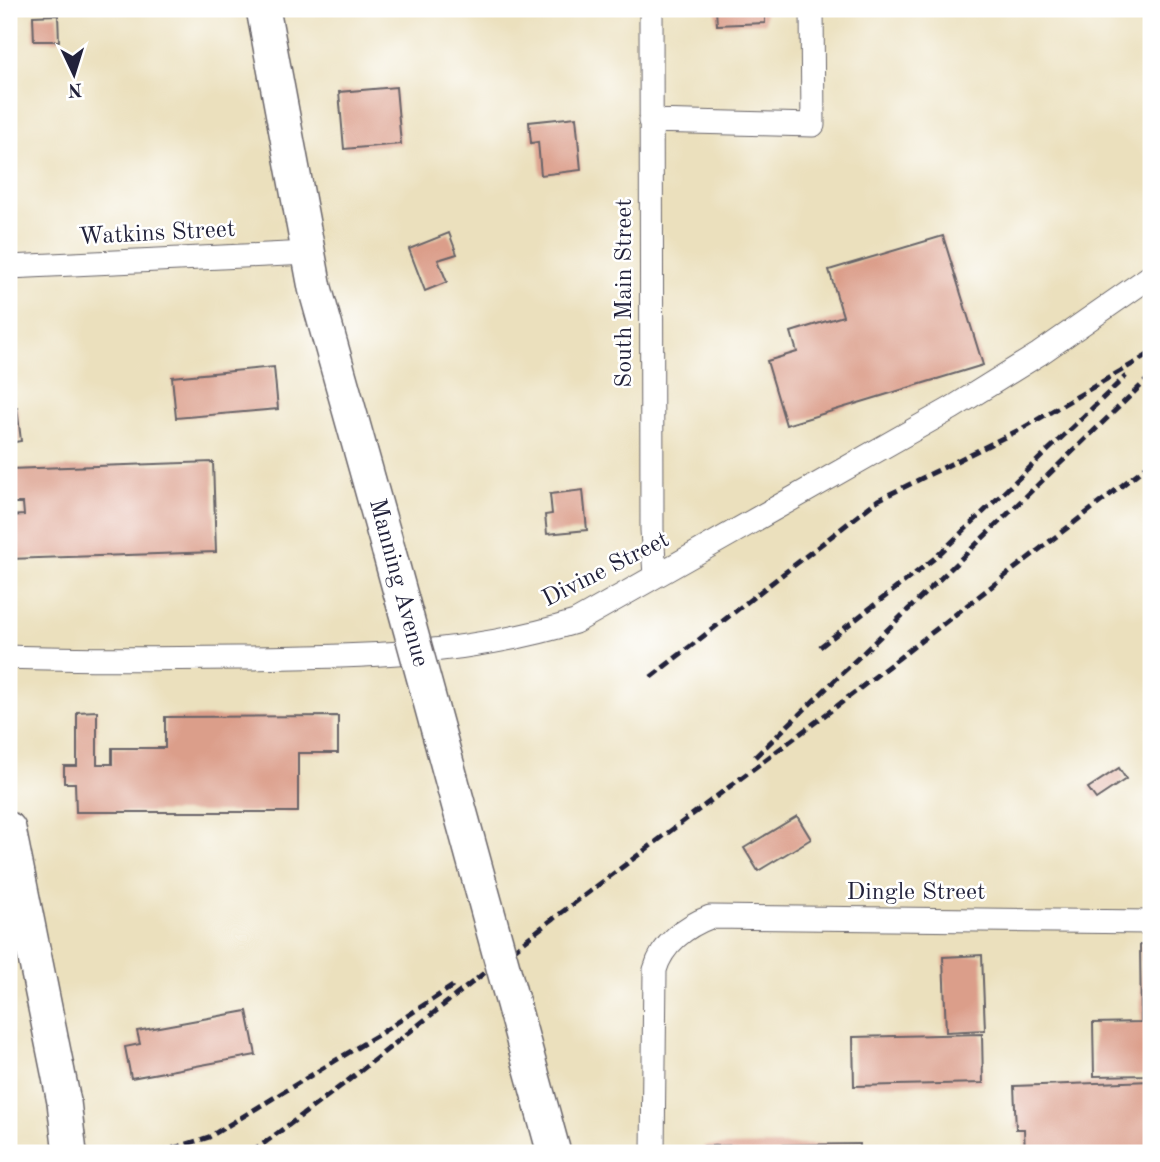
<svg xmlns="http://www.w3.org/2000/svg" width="1160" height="1162" viewBox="0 0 1160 1162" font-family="'Old Standard TT',serif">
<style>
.building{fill:#db9e8a}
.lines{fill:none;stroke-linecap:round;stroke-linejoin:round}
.street-casing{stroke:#686468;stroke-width:25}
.secondary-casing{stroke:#686468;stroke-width:36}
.street{stroke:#fff;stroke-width:23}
.secondary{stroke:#fff;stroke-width:33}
.rail{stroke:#22223b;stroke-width:5;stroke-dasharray:10 5;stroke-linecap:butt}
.secondary-bridge-casing{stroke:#686468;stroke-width:36;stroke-linecap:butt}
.secondary-bridge{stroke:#fff;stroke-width:33}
.labels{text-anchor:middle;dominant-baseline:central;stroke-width:5;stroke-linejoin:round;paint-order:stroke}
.street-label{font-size:24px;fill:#22223b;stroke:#fff}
</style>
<rect width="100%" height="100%" fill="#fff"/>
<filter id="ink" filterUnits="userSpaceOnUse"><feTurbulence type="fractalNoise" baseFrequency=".0143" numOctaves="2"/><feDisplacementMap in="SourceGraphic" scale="14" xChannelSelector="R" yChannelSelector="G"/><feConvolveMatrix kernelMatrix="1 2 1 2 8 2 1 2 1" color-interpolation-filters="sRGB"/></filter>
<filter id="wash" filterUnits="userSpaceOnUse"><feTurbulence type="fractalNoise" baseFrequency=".00686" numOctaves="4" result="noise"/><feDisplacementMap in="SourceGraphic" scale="28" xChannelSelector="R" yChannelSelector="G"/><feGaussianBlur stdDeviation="1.57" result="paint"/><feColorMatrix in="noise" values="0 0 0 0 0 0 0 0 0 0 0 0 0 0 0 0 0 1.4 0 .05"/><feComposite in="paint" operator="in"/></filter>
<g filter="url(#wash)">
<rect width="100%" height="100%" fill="#ebe0bd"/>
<g id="blocks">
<path class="building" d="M716,9h49v14l-48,2z
M58,15l1,26h-25l-1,-25z
M396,87l5,57 -57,5 -5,-57z
M13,90l3,42 -7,1v-42z
M576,117l5,53 -40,5 -3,-33 -7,1 -2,-21z
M449,233l8,21 -19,6 9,22 -22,9 -16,-42z
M943,236l40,129 -197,60 -19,-64 30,-9 -6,-20 52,-16 -14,-46z
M274,367l4,42 -102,9 -4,-41z
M17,407l4,34 -12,2v-35z
M213,462l3,90 -207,7v-43l15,-1 -1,-12h-14v-34z
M583,490l4,40 -40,4 -2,-19 7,-1 -2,-20z
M97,711v53h15v-16h53v-31l173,-1v37h-40v59h-222l-1,-29h-11v-17h13v-54z
M1119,768l7,11 -30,20 -8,-11z
M797,816l14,23 -53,32 -14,-23z
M1140,945h11v130l-57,1 -1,-53 48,-1z
M982,955l3,75 -39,2 -3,-75z
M247,1011l9,44 -125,23 -6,-31 15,-3 -3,-13z
M982,1034l1,49 -129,3 -1,-49z
M1151,1081v72h-126l-1,-24h-8l-2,-43z
M860,1144v9h-156v-7z"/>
</g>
</g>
<g filter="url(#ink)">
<use href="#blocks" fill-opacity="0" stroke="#686468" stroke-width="2"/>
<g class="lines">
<g class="street-casing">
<path id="street" d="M651,9l1,521 3,46
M650,121l163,4 -1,-116
M9,267l299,-14
M9,657c76,3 152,2 229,1 113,-1 227,-2 337,-36l377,-214 87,-54 112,-78
M653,1153l2,-183c7,-26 31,-44 55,-53l441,5"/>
</g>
<g class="secondary-casing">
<path id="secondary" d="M263,9l52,279 74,264
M9,829l55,273 6,51"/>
</g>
<use href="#street" class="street"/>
<use href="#secondary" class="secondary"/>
<path class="rail" d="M820,647l115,-89 191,-182
M651,677l227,-177 145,-72 125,-73
M755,757l396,-381
M158,1153l51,-16 172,-104 75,-49
M251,1153l94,-70 196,-155 296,-222 314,-243"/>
<g class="secondary-bridge-casing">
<path id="secondary-bridge" d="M389,552l165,601"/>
</g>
<use href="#secondary-bridge" class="secondary-bridge"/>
</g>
</g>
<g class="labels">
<g class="street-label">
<text transform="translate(157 234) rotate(-3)">Watkins Street</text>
<text transform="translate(625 293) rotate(-90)">South Main Street</text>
<text transform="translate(606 570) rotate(-27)">Divine Street</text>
<text transform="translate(398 583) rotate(75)">Manning Avenue</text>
<text x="916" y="893">Dingle Street</text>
</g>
</g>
<rect width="1160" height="1162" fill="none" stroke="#fff" stroke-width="35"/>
<g transform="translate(74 74) rotate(176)" stroke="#ffffff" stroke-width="5" paint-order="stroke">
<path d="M0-5L12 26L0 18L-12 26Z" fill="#22223b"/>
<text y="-10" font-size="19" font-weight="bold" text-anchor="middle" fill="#22223b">N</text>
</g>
</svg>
